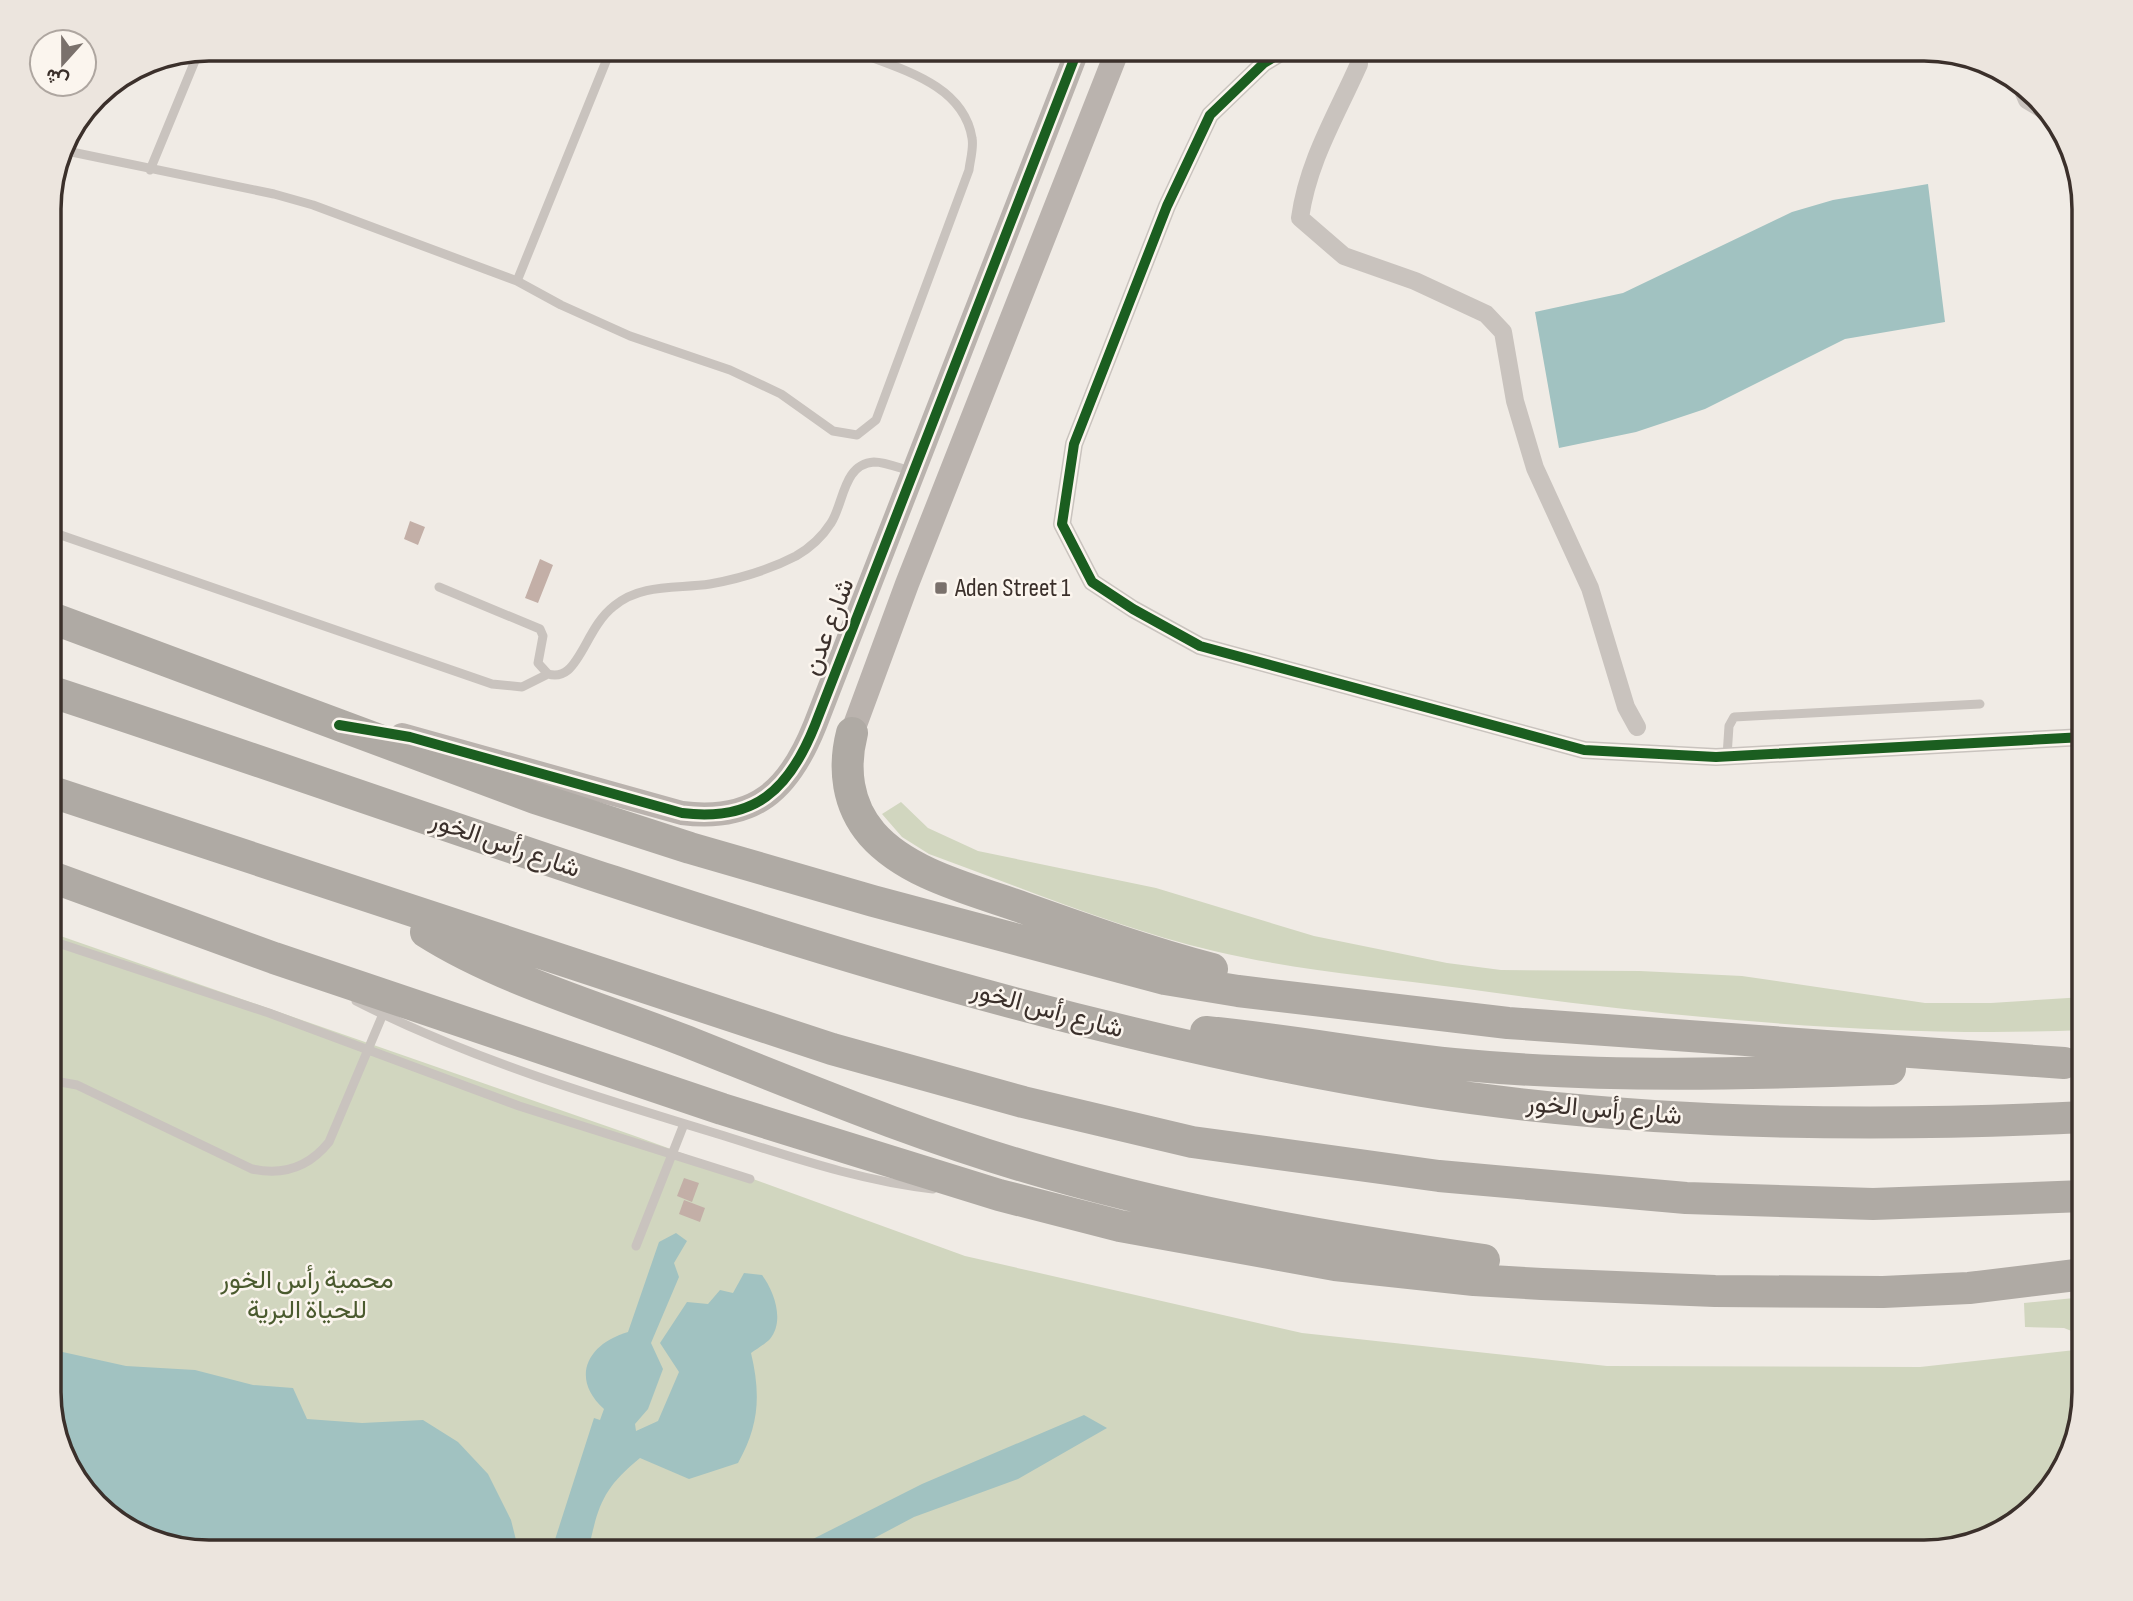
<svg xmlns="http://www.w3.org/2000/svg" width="2133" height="1601" viewBox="0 0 2133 1601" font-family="'Sofia Sans Condensed',Vazirmatn,sans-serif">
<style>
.green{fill:#d1d6bf}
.water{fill:#a1c2c1}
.building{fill:#c3afa7}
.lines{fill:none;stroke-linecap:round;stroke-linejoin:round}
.lane{stroke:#c9c3be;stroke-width:9}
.street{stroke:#c9c3be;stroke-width:18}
.secondary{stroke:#bab3ae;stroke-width:24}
.highway{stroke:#afaaa4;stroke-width:32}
.quiet{stroke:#8d6e63;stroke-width:9;stroke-dasharray:18 9;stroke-linecap:butt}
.cycleway-casing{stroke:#fbf5ee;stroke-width:15}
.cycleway{stroke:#1b5e20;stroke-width:10}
.poi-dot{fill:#7a716c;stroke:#fbf5ee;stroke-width:2.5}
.labels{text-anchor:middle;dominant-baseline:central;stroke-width:5;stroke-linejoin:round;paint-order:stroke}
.poi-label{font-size:26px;fill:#3b302b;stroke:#fbf5ee;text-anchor:start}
.street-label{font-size:26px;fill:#3b302b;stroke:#fbf5ee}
.park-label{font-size:26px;fill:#4a5a2e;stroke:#fbf5ee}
.rim{fill:none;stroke:#3b302b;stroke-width:3.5}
</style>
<rect width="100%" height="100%" fill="#f0ebe5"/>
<path class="green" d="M901,802l27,26 50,23 178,37 158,48 133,27 54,7 139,1 102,5 183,27h66l93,-6v33c-203,9 -423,-14 -624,-42 -82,-11 -166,-18 -246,-37 -97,-23 -191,-63 -285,-97l-27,-17 -20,-23z
M49,932l586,204 330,120 337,77 305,33 313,1 164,-18v43l-33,98 -57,46 -70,16h-1715l-98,-33 -45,-56 -17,-61z
M2084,1297v39l-20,-8 -39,-1 -1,-24z"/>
<path class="water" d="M1928,184l17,138 -100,17 -140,70 -69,23 -77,16 -24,-136 88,-19 169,-81 41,-12z
M676,1233l11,8 -13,22 5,14 -28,66 12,26 -15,40 -13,15 1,7 22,-10 21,-49 -19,-29 27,-41 21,2 12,-14 13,3 11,-20 18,2c12,16 23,46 8,64 -5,5 -13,10 -19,14 10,42 8,73 -13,110l-49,16 -49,-21c-38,31 -42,48 -52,94h-37l43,-134 6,2 4,-11c-34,-31 -17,-65 24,-77l31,-90z
M49,1349l77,17 69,4 58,15 40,3 14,31 55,4 61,-3 35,22 30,32 23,46 8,32h-310l-98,-33 -45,-56 -17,-61z
M1084,1415l23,13 -89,51 -104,38 -66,35h-53l10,-9 117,-59z"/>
<path class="building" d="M410,521l15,6 -7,18 -14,-6z
M540,559l13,6 -15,38 -13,-5z
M684,1178l15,5 -7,19 -15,-6z
M684,1200l21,8 -5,14 -21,-8z"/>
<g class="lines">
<path class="lane" d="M62,150l212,44 39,11 204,76 44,24 69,31 100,34 51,24 52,37 24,4 19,-15 93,-250c1,-10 5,-22 3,-32 -9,-56 -77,-70 -122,-89
M150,170l49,-119
M517,281l94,-232
M49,531l443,153 30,3 26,-13
M439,587l101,42 3,7 -5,27 10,11c7,2 14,1 20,-4 16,-14 23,-46 46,-64 27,-23 64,-17 96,-22 28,-5 61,-15 86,-28 14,-8 26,-19 35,-33 13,-20 12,-59 43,-61 12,0 25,6 36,9
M1727,756l2,-30 5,-9 246,-13
M49,940l220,73 250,93 231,73
M356,1001c114,58 240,96 362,133 71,22 142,47 215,55
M49,1080l28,5 175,84c32,7 57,-2 77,-27l54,-128
M636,1246l48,-122"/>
<path class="street" d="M1287,49l-23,14 -54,52 -43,91 -93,238 -12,80 30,58 41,27 67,37 384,104 132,7 368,-20
M1358,49l1,15c-23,52 -51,97 -59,154l44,38 71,25 71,33 17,18 12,69 20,67 55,120 36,119 11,20
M2019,81l8,19 18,11"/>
<path class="secondary" d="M852,733l55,-149 211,-535
M402,735l280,78c73,9 107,-23 133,-88l263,-676"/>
<path class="highway" d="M49,617l486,181 155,50 183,53 292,78 73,12 270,32 556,40
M49,691c453,148 900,326 1373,400 218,34 442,37 662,26
M852,733c-9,35 -5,72 20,101 36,41 102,56 152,74 62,22 124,44 188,61
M49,791l783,258 191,53 169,40 247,34 247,22 187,6 211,-8
M49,876l225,82 448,151 277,86 121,31 215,39 139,15 68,4 173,7 168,1 86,-4 115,-14
M426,932c74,47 175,76 257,108 121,48 242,99 368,134 143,41 287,65 433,86
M1206,1032c87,8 172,25 259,33 137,13 288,9 425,4"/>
<path class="quiet" d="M2033,106l4,-4"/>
<g class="cycleway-casing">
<path id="cycleway" d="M1287,49l-23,14 -54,52 -43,91 -93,238 -12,80 30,58 41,27 67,37 384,104 132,7 368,-20
M339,725l71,12 272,76c73,9 107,-23 133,-88l263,-676"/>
</g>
<use href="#cycleway" class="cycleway"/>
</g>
<rect class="poi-dot" x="934" y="581" width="14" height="14" rx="3.5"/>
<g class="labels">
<g class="poi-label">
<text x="955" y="588">Aden Street 1</text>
</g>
<g class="street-label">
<text transform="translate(829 627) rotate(-69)">شارع عدن</text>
<text transform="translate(505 845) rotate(19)">شارع رأس الخور</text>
<text transform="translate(1047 1010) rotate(15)">شارع رأس الخور</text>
<text transform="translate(1604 1110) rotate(5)">شارع رأس الخور</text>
</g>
<g class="park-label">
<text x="307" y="1280">محمية رأس الخور<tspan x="307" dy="30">للحياة البرية</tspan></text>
</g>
</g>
<path d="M0 0H2133V1601H0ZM209 61H1924A148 148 0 0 1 2072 209V1392A148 148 0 0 1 1924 1540H209A148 148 0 0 1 61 1392V209A148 148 0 0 1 209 61Z" fill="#ece5de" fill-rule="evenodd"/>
<path class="rim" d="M209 61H1924A148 148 0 0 1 2072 209V1392A148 148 0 0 1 1924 1540H209A148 148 0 0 1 61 1392V209A148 148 0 0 1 209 61Z"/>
<g transform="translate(63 63) rotate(201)"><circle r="33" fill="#fbf5ee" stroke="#aea6a0" stroke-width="2"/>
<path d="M0-5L12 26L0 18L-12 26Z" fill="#7a716c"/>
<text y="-10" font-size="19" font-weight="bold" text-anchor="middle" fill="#3b302b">ش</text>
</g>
</svg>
